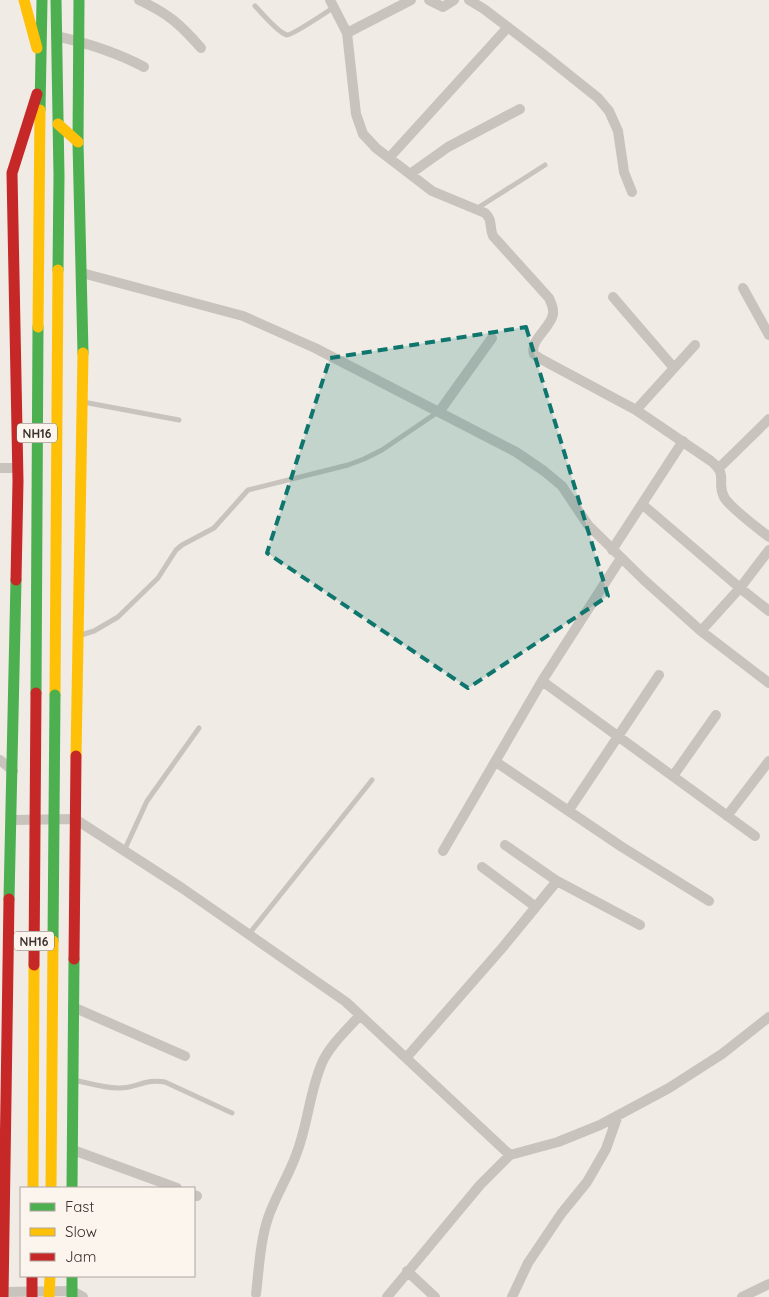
<svg xmlns="http://www.w3.org/2000/svg" width="769" height="1297" viewBox="0 0 769 1297" font-family="Quicksand,sans-serif">
<style>
.lines{fill:none;stroke-linecap:round;stroke-linejoin:round}
.lane{stroke:#c9c3be;stroke-width:5}
.street{stroke:#c9c3be;stroke-width:10}
.fast{stroke:#4caf50;stroke-width:11}
.slow{stroke:#ffc107;stroke-width:11}
.jam{stroke:#c62828;stroke-width:11}
.fast-bridge{stroke:#4caf50;stroke-width:11}
.slow-bridge{stroke:#ffc107;stroke-width:11}
.jam-bridge{stroke:#c62828;stroke-width:11}
.marked{fill:#0f766e;fill-opacity:0.2;stroke:#0f766e;stroke-width:4;stroke-dasharray:10 6;stroke-linejoin:round}
.labels{text-anchor:middle;dominant-baseline:central;stroke-width:5;stroke-linejoin:round;paint-order:stroke}
.shield{fill:#fbf5ee;stroke:#756b66;stroke-width:1}
.shield-label{font-size:12px;font-weight:bold;fill:#3b302b}
</style>
<rect width="100%" height="100%" fill="#f0ebe5"/>
<g class="lines">
<path class="lane" d="M255,6c7,7 23,27 32,29 6,0 38,-22 46,-27
M476,209l69,-44
M83,402l96,18
M81,635l13,-4 24,-14 40,-39 18,-28 6,-5 32,-17 34,-38 100,-25 16,-6 18,-9 56,-38
M124,851l23,-50 52,-73
M249,934l123,-154
M74,1080c14,3 30,8 44,8 17,1 28,-10 47,-6l67,31"/>
<path class="street" d="M139,0c30,14 41,24 62,48
M330,0l17,33 9,81 7,20 13,14 56,43 53,22c8,7 4,14 8,23l56,62c2,5 5,10 4,16 -2,14 -24,26 -19,40l5,4 97,52 75,51c18,15 5,20 13,36 6,11 34,31 45,40
M429,0l14,7 11,-7
M469,0l15,9 59,45 55,44 11,13 9,20 6,41 8,20
M347,33l64,-33
M56,36c31,7 60,16 88,31
M389,158l119,-131
M410,174l38,-27 72,-38
M82,273l161,43 72,32 201,104 28,19 18,15 26,39 56,55 57,51 68,52
M743,288l26,47
M613,297l61,71
M636,410l59,-65
M439,412l53,-74
M0,468h18
M719,468l50,-49
M643,505l97,83 29,23
M612,550l71,-109
M701,631l39,-43 29,-38
M542,681l213,155
M0,760l13,11
M496,762l126,85 87,54
M673,776l43,-61
M569,810l90,-135
M727,816l42,-55
M12,820l63,-1 107,69 164,114 164,153 48,-13 42,-17 69,-37 53,-34 47,-37
M505,845l52,36 83,44
M443,851l99,-170 79,-123
M482,867l54,40
M73,1007l112,49
M406,1058l97,-111 54,-66
M73,1150l104,38
M194,1195l3,1
M407,1271l28,26
M3,1292l69,-1 11,6
M256,1294c3,-25 4,-52 12,-76 7,-21 20,-41 28,-63 12,-30 13,-62 26,-92 8,-18 25,-33 38,-48
M387,1297l93,-112 30,-30
M512,1297l16,-34 33,-49 26,-32 19,-33 12,-34
M742,1297l27,-13"/>
<path class="fast" d="M56,0l3,176 -1,94
M79,0l-1,142 5,211
M40,110l2,-110
M36,693l2,-366
M9,899l7,-319
M72,1188l2,-229
M72,1276v21"/>
<path class="slow" d="M24,0l13,48
M58,124l20,18
M38,327l2,-217
M55,695l3,-425
M76,756l7,-403"/>
<path class="jam" d="M16,580l2,-99 -6,-308 25,-79
M74,959l2,-203
M3,1297l6,-398"/>
<path class="fast-bridge" d="M53,941l2,-246"/>
<path class="slow-bridge" d="M33,1188l1,-223
M51,1188l2,-247
M49,1297l1,-21"/>
<path class="jam-bridge" d="M34,965l2,-272
M32,1276v21"/>
</g>
<path class="marked" d="M526,327l82,269 -140,92 -201,-135 63,-195z"/>
<g class="labels">
<g class="shield">
<rect x="17" y="423.5" width="40" height="19" rx="4"/>
<rect x="14" y="931.5" width="40" height="19" rx="4"/>
</g>
<g class="shield-label">
<text x="37" y="433">NH16</text>
<text x="34" y="941">NH16</text>
</g>
</g>
<rect x="20" y="1187" width="175" height="90" fill="#fbf5ee" stroke="#aea6a0"/>
<rect x="30" y="1203" width="25" height="8" fill="#4caf50" stroke="#aea6a0"/>
<text x="65" y="1212" font-size="15" fill="#3b302b">Fast</text>
<rect x="30" y="1228" width="25" height="8" fill="#ffc107" stroke="#aea6a0"/>
<text x="65" y="1237" font-size="15" fill="#3b302b">Slow</text>
<rect x="30" y="1253" width="25" height="8" fill="#c62828" stroke="#aea6a0"/>
<text x="65" y="1262" font-size="15" fill="#3b302b">Jam</text>
</svg>
